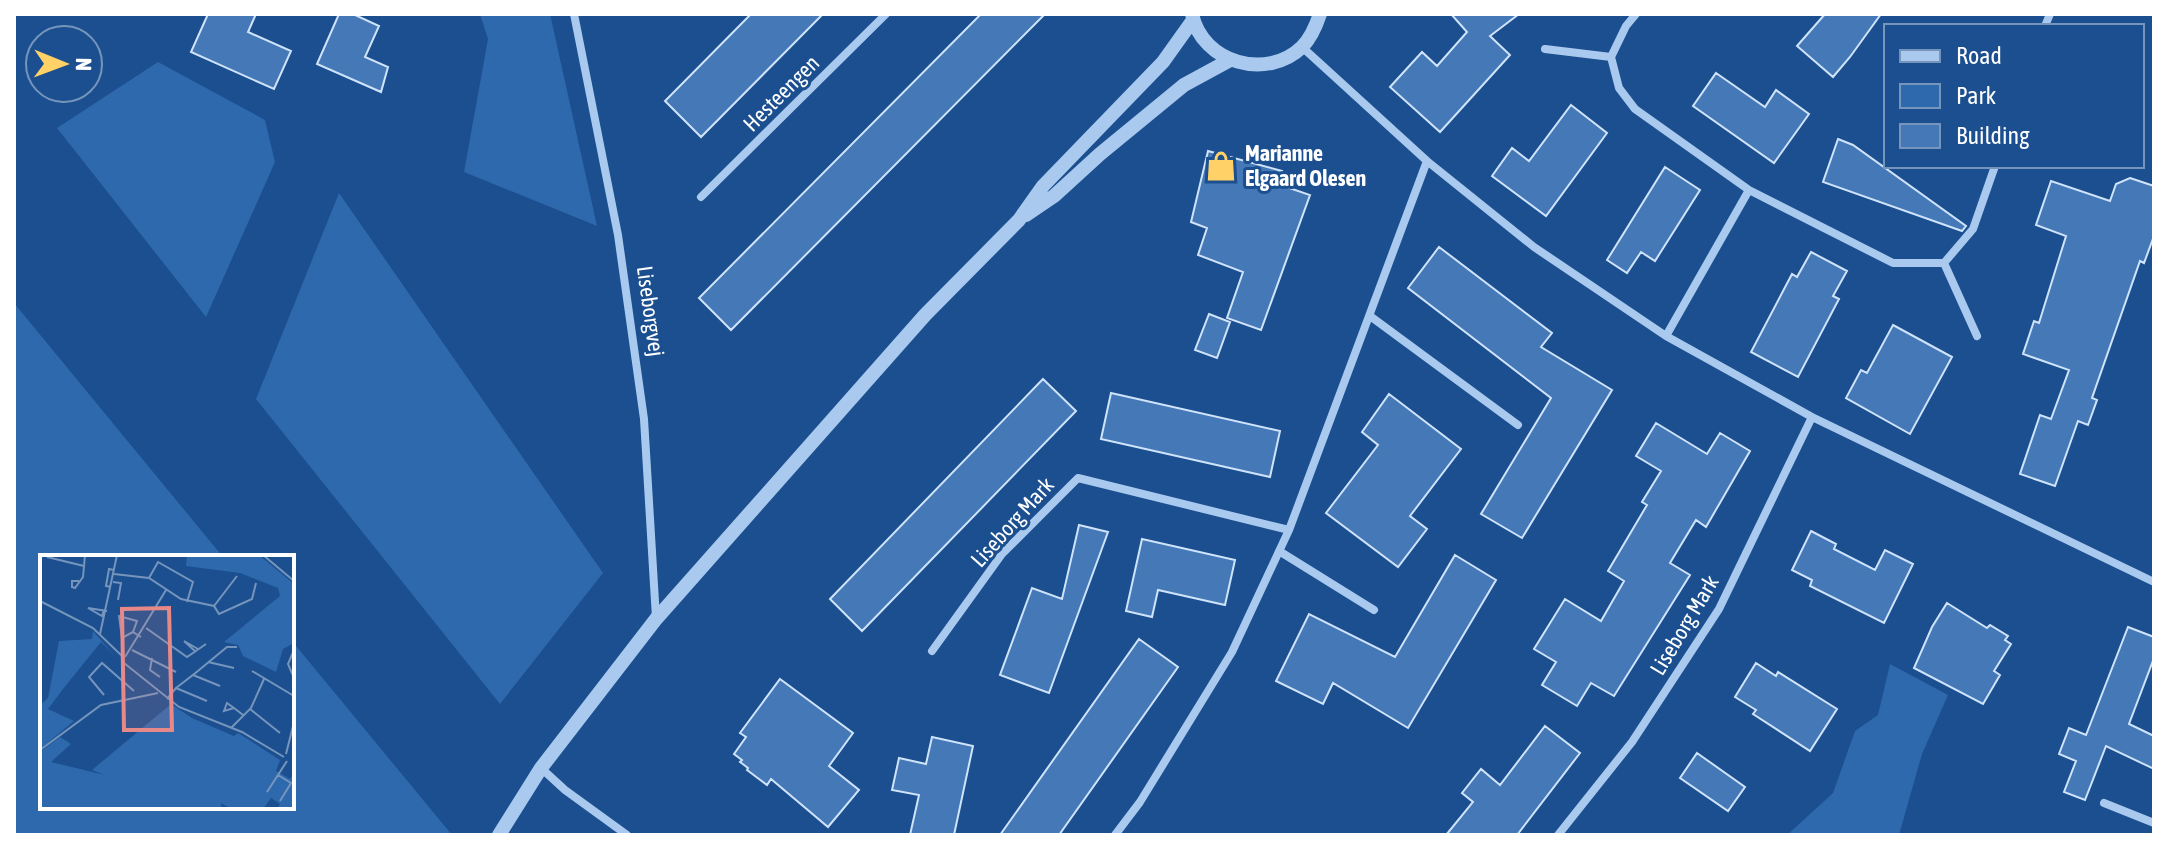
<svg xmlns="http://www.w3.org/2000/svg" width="2168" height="849" viewBox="0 0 2168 849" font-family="'Asap Condensed',sans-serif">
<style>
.green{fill:#2e69ad}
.building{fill:#4478b7;stroke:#cfe3fa;stroke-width:2}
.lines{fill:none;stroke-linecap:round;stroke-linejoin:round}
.minor{stroke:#a9c9ee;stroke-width:8}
.tertiary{stroke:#a9c9ee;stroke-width:14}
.labels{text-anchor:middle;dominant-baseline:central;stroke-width:6;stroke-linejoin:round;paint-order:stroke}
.street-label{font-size:22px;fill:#fff;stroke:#1b4f8f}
.poi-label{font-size:22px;font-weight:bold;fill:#fff;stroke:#1b4f8f;text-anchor:start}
.inset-road{fill:none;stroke:#7695bc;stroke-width:2}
.view{fill:#e88989;fill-opacity:0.15;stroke:#e88989;stroke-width:4}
.inset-edge{fill:none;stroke:#fff;stroke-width:4}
</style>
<rect width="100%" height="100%" fill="#1b4f8f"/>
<path class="green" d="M480,14h70l47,212 -133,-54 24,-133z
M158,62l107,58 10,42 -69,155 -149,-189z
M339,193l264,380 -103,131 -244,-305z
M14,303l209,254h-181v250h250v-166l160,194h-438z
M1890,664l58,31 -26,59 -23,81h-112l46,-42 22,-62 23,-16z"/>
<path class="building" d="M208,14h48l-8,18 43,19 -17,38 -83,-37z
M339,14h14l26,12 -14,31 23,10 -7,25 -64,-28z
M751,14h72l-122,123 -36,-36z
M981,14h64l-314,316 -32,-32z
M1451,14h68l-29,22 20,19 -70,77 -50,-45 32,-35 15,14 30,-34z
M1825,14h56l-31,43 -17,20 -36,-31z
M1716,73l49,34 11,-17 33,24 -35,49 -81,-57z
M1571,105l36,28 -61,83 -54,-40 20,-28 17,13z
M1838,139l15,6 113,81 -4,5 -139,-49z
M1208,151l74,20 -4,13 32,11 -49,135 -34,-12 16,-46 -45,-17 9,-27 -16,-6z
M1665,167l35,23 -45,71 -14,-9 -14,21 -20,-13z
M2130,178l24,8v50l-10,27 -4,-2 -48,137 5,2 -9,25 -10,-4 -23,65 -35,-12 20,-59 11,4 18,-49 -46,-16 11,-33 5,2 27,-87 -30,-11 15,-44 59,20 6,-17z
M1439,247l113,86 -11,14 71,43 -90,148 -41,-24 70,-116 -143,-110z
M1811,252l36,19 -14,25 6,3 -41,78 -47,-25 41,-78 5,3z
M1209,314l21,8 -13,36 -22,-8z
M1893,325l59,32 -42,77 -64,-36 15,-28 6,3z
M1043,379l33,32 -214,220 -32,-32z
M1111,393l169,38 -10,46 -169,-38z
M1389,394l72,55 -51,67 17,13 -29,38 -72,-54 52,-68 -16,-13z
M1656,423l51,31 13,-21 30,18 -44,76 -10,-7 -26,43 20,12 -76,121 -23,-13 -14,23 -35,-21 14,-23 -22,-13 31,-50 36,22 23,-40 -16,-10 39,-66 -5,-3 19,-31 -25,-15z
M1079,525l29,7 -59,161 -49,-18 32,-87 30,11z
M1811,531l25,13 -2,5 41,21 10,-20 28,14 -29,59 -74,-37 2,-6 -20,-10z
M1142,539l93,21 -10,45 -67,-15 -6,27 -26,-6z
M1455,555l41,25 -88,148 -75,-45 -10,21 -47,-23 33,-67 86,43z
M1947,603l40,25 3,-3 18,11 -3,4 6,4 -17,27 6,4 -17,29 -69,-36 18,-41z
M2128,627l26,10v21l-25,66 25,12v33l-48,-23 -21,54 -21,-8 12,-31 -17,-7 10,-26 17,7z
M1139,639l39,28 -119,168h-59z
M1756,663l20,13 2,-4 59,37 -27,42 -57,-37 3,-4 -21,-13z
M780,679l73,54 -24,33 30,24 -31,37 -57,-48 -4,6 -20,-15 1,-2 -8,-6 2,-2 -8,-6 12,-17 -6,-4z
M1545,726l35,27 -63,82h-71l27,-33 -11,-9 19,-24 19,16z
M932,737l41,9 -19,89h-44l9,-40 -27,-5 7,-32 27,6z
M1697,753l48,34 -17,24 -48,-33z"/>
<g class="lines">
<path class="minor" d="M574,14l44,221 26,184 12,199
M1636,14l-10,12 -15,31 8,31 16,21 114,81 144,73h51l29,-34 22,-63
M2045,26l5,-12
M1302,47l125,114 107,86 132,89 146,81 342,165
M1545,49l66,8
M701,197l185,-183
M1944,263l33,73
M1370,316l148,109
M1666,336l83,-146
M1279,551l95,59
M932,651l70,-97 76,-76 211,52
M541,768l24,22 62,45
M2104,803l50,20
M1115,835l25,-33 92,-150 57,-122 138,-369
M1558,835l74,-93 87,-133 93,-192"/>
<path class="tertiary" d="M1192,14c10,49 75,67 110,33 9,-9 14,-21 18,-33
M1026,215l28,-19 46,-42 84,-69 46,-25
M499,835l42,-67 115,-149 269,-304 94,-95 24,-34 120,-124 30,-42"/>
</g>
<defs>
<g id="shop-bare" transform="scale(2.4)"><path d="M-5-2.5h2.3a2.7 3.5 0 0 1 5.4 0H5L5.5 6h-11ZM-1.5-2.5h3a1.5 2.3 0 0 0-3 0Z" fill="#ffd166" stroke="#1b4f8f" stroke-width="2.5" paint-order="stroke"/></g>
</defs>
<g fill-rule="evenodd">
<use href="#shop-bare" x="1221" y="166"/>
</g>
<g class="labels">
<g class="street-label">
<text transform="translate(781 93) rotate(-45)">Hesteengen</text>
<text transform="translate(651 311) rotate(82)">Liseborgvej</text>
<text transform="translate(1012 522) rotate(-48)">Liseborg Mark</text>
<text transform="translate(1684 625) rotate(-59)">Liseborg Mark</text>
</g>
<g class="poi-label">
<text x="1245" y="153">Marianne<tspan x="1245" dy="25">Elgaard Olesen</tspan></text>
</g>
</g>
<g transform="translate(40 555)">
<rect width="254" height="254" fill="#1b4f8f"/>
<path d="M147,0h72l35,29v59l-11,6 -7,23 -33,-16 -5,-11 -14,-3 56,-46 -2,-8 -38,-15 -54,-7zM53,76l22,25 -14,-14 -38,47 -15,20 26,12 -34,28v-44l8,-7 11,-57 33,-2zM131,149l21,14 42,18 4,-3 42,27 -4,11 14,8 4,-6v36h-17l3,-5 -9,-6 -8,11h-32l-10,-6 1,6h-182v-57l20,-15 11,7 -20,18 54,13 -13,-5z" fill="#2e69ad"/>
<path class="inset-road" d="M223,0l31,26M7,2l37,9M74,19l35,4 32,21 33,7 5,8 33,-15 4,-16M109,23l9,-16 35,20 -6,20M39,26h-7v6l3,1 8,-11 2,-22M73,27l8,1 -3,17M71,32l-5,-1 3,-17 5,1M0,46l53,27 29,28M174,51l23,-30M64,55l-2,6 -14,-8 19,3M106,73l41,29 19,-13M93,77l-11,6 -3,-22 18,5 -4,11 8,5M60,79l17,-79M92,95l44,22M254,95l-6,14 6,14M156,97l-12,-11 14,8M85,102l41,-67M112,103l-2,12 10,7M168,107l26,6M84,108l55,44 63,25 42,25M212,116l42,25M153,120l34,-28h10M136,133l17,-13 27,11M64,140l-15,-18 13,-14 32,28M127,144l9,-11 31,13M194,153l-10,3 3,-8 7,5 9,7M210,154l30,24M191,173l20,-20 13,-29M0,195l61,-45 57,-12M246,199l8,-32M238,220l13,8 -11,18M227,237l20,-31"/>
<path class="view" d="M129,53l3,122h-48l-2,-121z"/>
<rect width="254" height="254" class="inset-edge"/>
</g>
<rect width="2168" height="849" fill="none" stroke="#ffffff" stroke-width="32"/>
<rect x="1884" y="24" width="260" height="144" fill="#1b4f8f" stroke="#7695bc" stroke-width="2"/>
<rect x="1900" y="50" width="40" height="12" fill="#a9c9ee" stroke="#7695bc" stroke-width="2"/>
<text x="1956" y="64" font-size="24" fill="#ffffff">Road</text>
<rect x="1900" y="84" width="40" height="24" fill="#2e69ad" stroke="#7695bc" stroke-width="2"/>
<text x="1956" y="104" font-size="24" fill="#ffffff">Park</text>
<rect x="1900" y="124" width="40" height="24" fill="#4478b7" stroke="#7695bc" stroke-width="2"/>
<text x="1956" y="144" font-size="24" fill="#ffffff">Building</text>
<g transform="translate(64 64) rotate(91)"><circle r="38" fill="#1b4f8f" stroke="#7695bc" stroke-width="2"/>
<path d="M0-6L14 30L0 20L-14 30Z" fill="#ffd166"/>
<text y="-12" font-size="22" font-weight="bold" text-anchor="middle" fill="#ffffff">N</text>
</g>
</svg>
